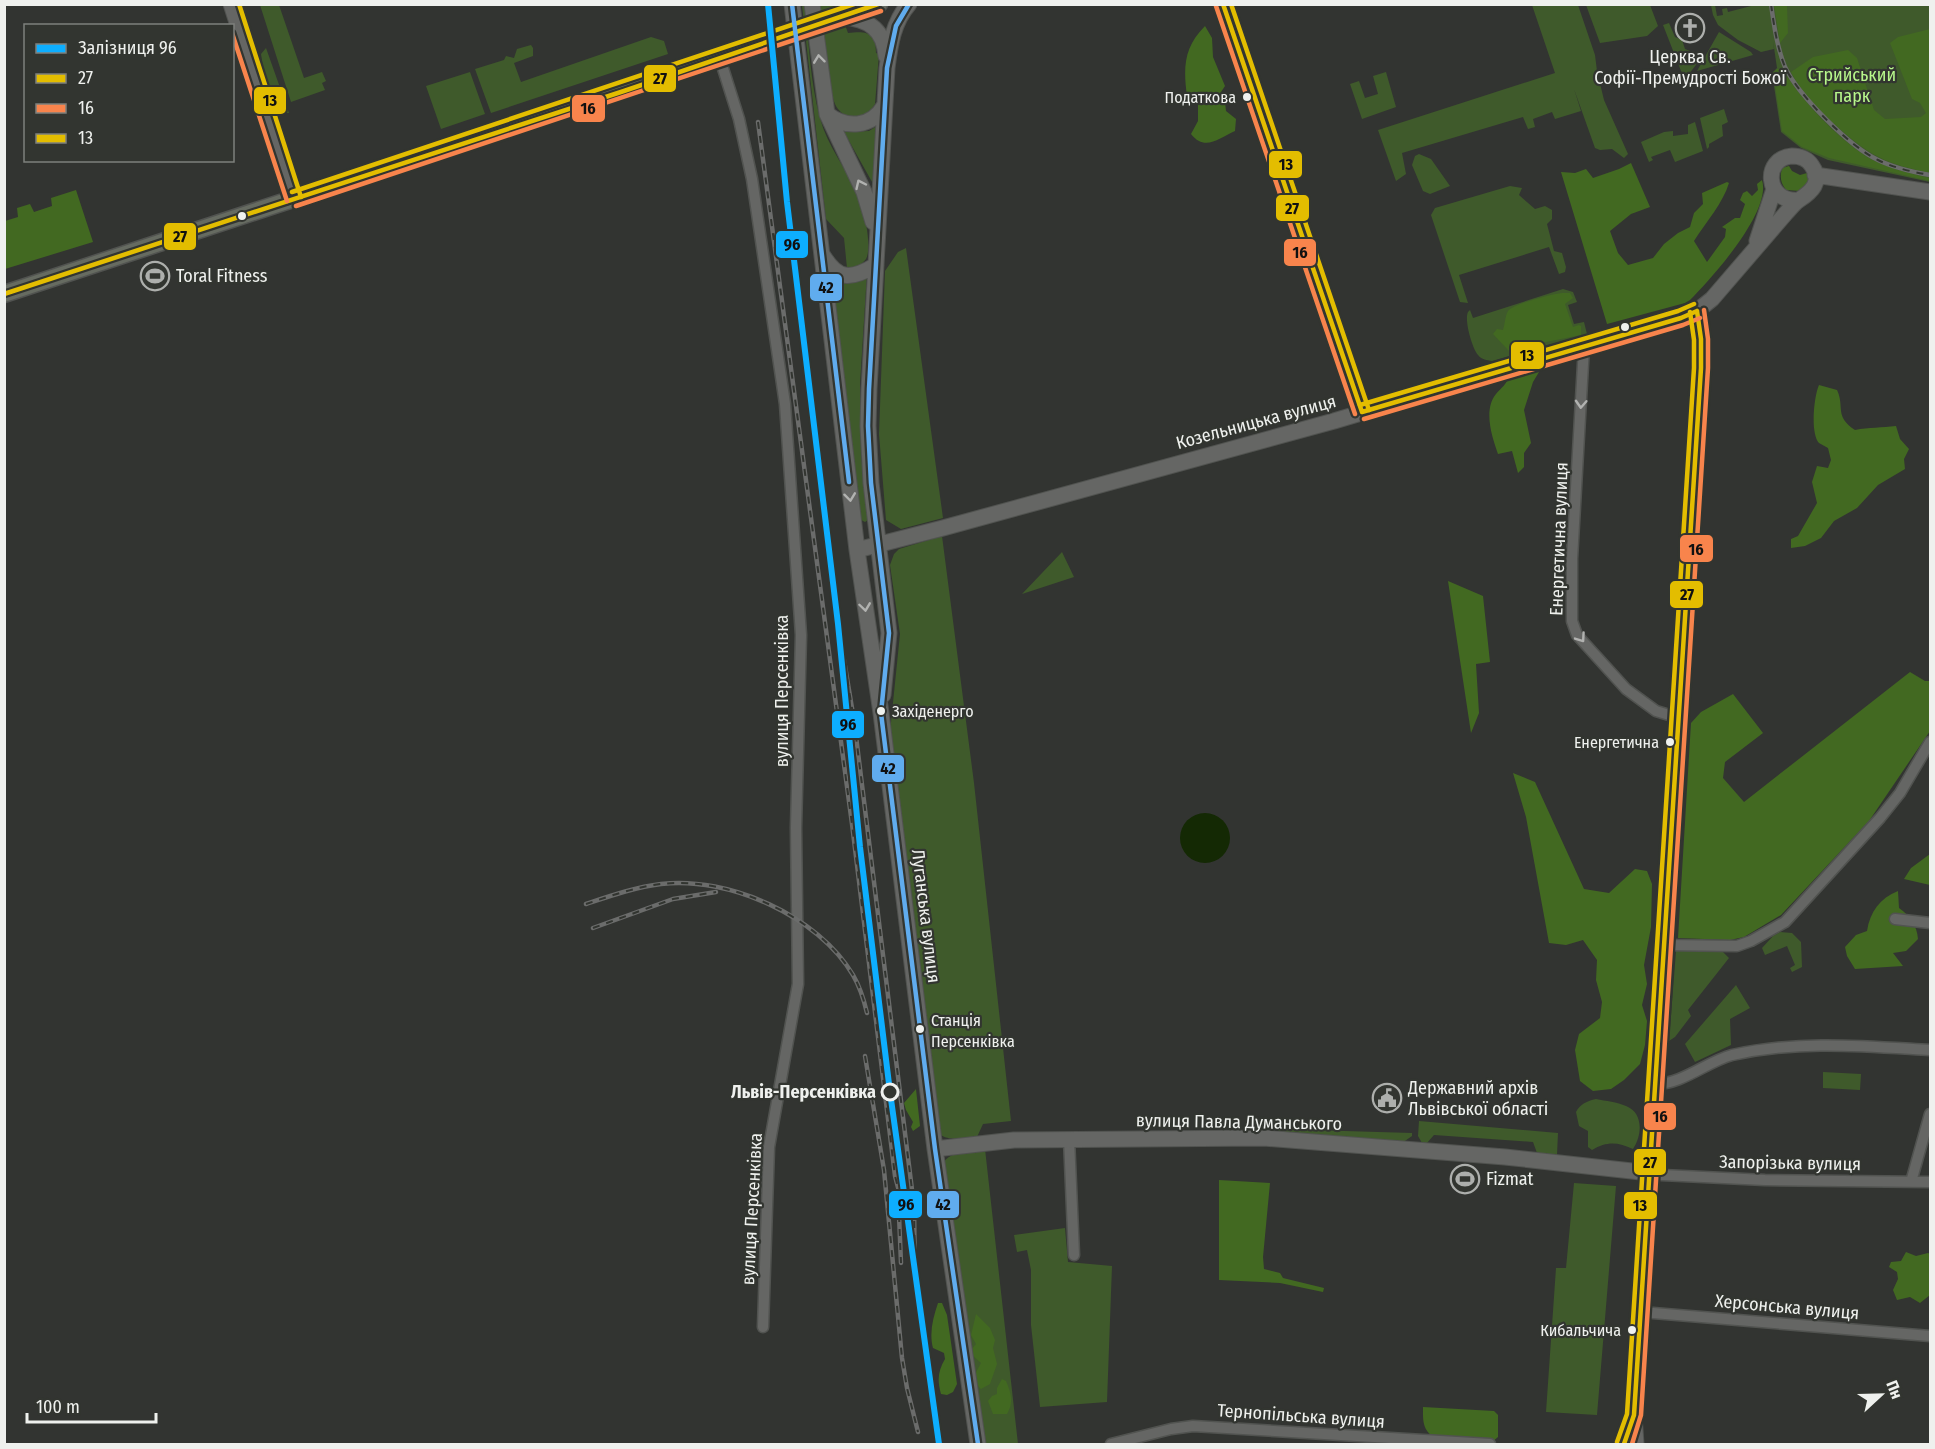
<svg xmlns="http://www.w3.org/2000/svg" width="1935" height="1449" viewBox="0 0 1935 1449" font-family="'Fira Sans Condensed',sans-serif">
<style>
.green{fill:#3f5a2b}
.forest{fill:#426921}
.water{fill:#142904}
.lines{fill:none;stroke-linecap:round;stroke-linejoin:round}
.street-casing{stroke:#515350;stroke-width:13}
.secondary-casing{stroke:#515350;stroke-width:17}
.primary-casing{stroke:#515350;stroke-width:19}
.street{stroke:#656664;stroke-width:10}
.secondary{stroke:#656664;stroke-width:15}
.primary{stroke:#666b61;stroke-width:16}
.rail-casing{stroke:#6b6c6b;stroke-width:4.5}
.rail{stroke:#323530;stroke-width:2;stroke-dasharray:7;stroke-linecap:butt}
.primary-bridge-casing{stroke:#515350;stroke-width:19;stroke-linecap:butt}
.primary-bridge{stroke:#666b61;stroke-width:16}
.bus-1-casing{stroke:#323530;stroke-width:9}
.bus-2-casing{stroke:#323530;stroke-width:9}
.bus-3-casing{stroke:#323530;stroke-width:9}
.bus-4-casing{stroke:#323530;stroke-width:9}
.bus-1{stroke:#e3bd00;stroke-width:4.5}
.bus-2{stroke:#f8844c;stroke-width:4.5}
.bus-3{stroke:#e3bd00;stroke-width:4.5}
.bus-4{stroke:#60acee;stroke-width:4.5}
.rail-1-casing{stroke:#323530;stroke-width:10}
.rail-1{stroke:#0daeff;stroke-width:6}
.oneway{stroke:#b1b2b0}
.bus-dot{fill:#eff1ee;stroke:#323530;stroke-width:2}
.stop-dot{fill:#323530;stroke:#eff1ee;stroke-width:3}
.labels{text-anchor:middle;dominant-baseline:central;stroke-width:4.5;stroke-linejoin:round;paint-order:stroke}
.bus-label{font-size:16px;fill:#eff1ee;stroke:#323530;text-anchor:end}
.poi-label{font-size:18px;fill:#eff1ee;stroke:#323530;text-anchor:start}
.park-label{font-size:18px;fill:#b7f78b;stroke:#323530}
.street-label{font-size:18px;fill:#eff1ee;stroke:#323530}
.stop-label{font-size:18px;font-weight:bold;fill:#eff1ee;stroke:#323530;text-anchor:end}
.line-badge{stroke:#323530;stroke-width:2}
.pale-badge-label{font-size:16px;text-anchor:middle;font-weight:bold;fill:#111}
</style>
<rect width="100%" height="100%" fill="#323431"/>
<path class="green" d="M260,5h19l25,73 18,-6 4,9 -4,2 3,7 -34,12z
M802,5h3c4,37 5,77 15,113 7,27 25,49 37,74 6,13 16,54 9,67 -3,4 -7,7 -11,9h-8l-3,-30 -18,-19z
M820,5h18l10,28c19,-2 28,-1 28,20l3,1 -4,50c-7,13 -27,18 -37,5 -4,-5 -5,-12 -7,-18z
M1532,5h46l17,50 2,16 7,29 24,54 -4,4 -12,-9 -12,1 -5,-2 -21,-59 7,22 -26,8 -3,-7 -19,7 2,8 -7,2 -5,-12 -121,36 4,21 -10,7 -18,-51 177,-57z
M1586,5h64l8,21 -11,10 -47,7z
M1711,5h4l2,11 6,-1 -1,-6 5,-1 1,4 23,-6v-1h179v177l-102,-22 -27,-12 -20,-16 -9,-59 5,-5 -4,-27 1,8 -13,3 -23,-12 -20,-15 -5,-10z
M1669,23l6,14 7,3 3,9 10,4 4,-2 3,6 -13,17h-6l-2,-3 -18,-46z
M1719,32l32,20 2,3 -56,16z
M651,37l13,4 4,13 -177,59 -16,-44 29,-9 2,-4 8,2 3,-9 14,-4 2,3v8l-19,7 7,19z
M266,48l23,65h-12l-14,-46 -2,-13z
M470,72l15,42 -44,15 -15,-43z
M1386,72l10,35 -34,12 -12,-35 9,-3 6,17 13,-4 -5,-18z
M1724,109l4,13 -6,3 1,11 -14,8v3l-2,2 -7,-31z
M1695,122l8,29 -28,11 -5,-12 -19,7 2,3 -4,2 -8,-20 23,-10 9,-1v5l15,-2v-9z
M880,124l-4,65 -32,-57 25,-1z
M1419,154l12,5 19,27 -20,8 -7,-3 -11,-26 3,-9z
M1510,186l12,2 -3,7 16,14 10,-3 7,4v9l-5,5 7,27 8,2 4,14 -1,5 -6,2 -10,-27 -90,28 9,28 -8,-1 -29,-87 4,-7z
M906,248l37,270 -42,11 -15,-9 -7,-86 6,-163 13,-19z
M867,273l-7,111 1,72 7,64 -3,2 -4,-2 -28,-237 7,-5z
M1563,289l10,3 4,10 -9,3 6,19 10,-2 3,12 -95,27c-5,-1 -10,-1 -14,-6 -6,-7 -14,-35 -10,-43l2,-2 3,8z
M942,536l32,247 37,338 -28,3 -6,13c-13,1 -27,5 -38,-3l-11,-106 -4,-11 -34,-285 10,-98 -10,-69 4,-11 5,-5z
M1062,552l12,25 -52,17z
M1780,932l12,1 9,9 1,25 -10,5 -2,-4 5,-3 -8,-19 -22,9 -3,-7 11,-12z
M1676,951h46l7,7 -41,52 3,6 -16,21 -6,4z
M1736,985l14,23 -20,11 1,26 -36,17 -10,-18z
M1823,1072l38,2 -1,16 -37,-2z
M1596,1099c10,2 21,3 30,7 18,7 16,30 7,43 -15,-7 -26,-8 -41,1l-4,-3v-16l-9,-5 -3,-14c4,-8 11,-11 20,-13z
M1419,1121l139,12 -1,22 -20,-2 -4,-11 -99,-7 -8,9 -4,-1 -4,-7z
M1277,1129l135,4v3l-10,7 -125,-10z
M985,1149l33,295h-32l-44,-280c10,-14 27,-13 43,-15z
M1574,1183l42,3 -19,229 -51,-3 10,-144h10z
M1065,1228l3,34 44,4 -5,136 -67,5 -9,-82v-55l-4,-20 -10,2 -3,-17z"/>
<path class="forest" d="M1774,5h13l1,28 -8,10z
M1205,26l7,12 1,19 12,29 -4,6 4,10 1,9 10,8 -1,12c-16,7 -30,21 -44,3l7,-13v-19l-11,-6c-4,-29 -3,-49 18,-70z
M1930,29v144c-17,-4 -37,-8 -53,-17 -26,-13 -74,-58 -86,-84l22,-15 35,-7 9,8 17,52 11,9 36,-2 5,-4 -6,-10 -8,-4 -22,-56 8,-6z
M1777,69h6c15,29 64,80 94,93 17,8 36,12 53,16v3l-101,-23 -27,-11 -20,-16 -9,-58z
M1631,163l19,44 -19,7 -21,17 8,22 10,12 25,-7 11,-14 14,-11 12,-6 4,-14 9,-9 -1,-11 25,-11 2,1c-6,20 -23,39 -35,58l13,21 18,-25 1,-8 -4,-2 13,-9h5l5,-14 -5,-4 3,-7 4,-2 5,5 6,-6 -1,-6 5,-4c10,31 -50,98 -72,120l-5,3 -78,21 -46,-152 14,1 11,-4 7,9 26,-9z
M1789,166l3,5 8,4 7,-2 5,2v8l-12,8 -14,-1c-6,-8 -6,-13 -4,-22z
M76,190l17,52 -88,27v-48l13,-4 -1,-9 13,-4 4,8 18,-6 -1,-8z
M1562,293h8l3,5 -8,6 8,23 6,-2 2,1v9l-35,7h-15l-8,8 -14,1 -16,-17 4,-5 6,1c2,-6 2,-14 5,-19 5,-7 44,-17 54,-18z
M1537,366l2,6 -6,10 -9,28 7,33 -7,10v14l-6,6 -6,-22 -14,3c-6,-17 -15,-44 -2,-60 6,-7 10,-9 14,-19z
M1819,385l18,5c8,17 -3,26 18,40 14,-3 27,-2 41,-4l4,13 9,10 -5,10 1,10 -27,16 -21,23 -23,13 -13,17 -16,8 -14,2v-9l7,-3 19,-33 -5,-21 5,-16 11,2 3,-8 -3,-12c-3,-2 -6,-3 -9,-5 -9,-10 -5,-47 0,-58z
M1448,581l35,15 7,66 -14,2 3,49 -8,20z
M1910,672l15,9h5v50l-61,90 -88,94 -37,22 -14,3 -52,-2 13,-215 10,-11 32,-18 30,39 -38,29 -2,16 21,24z
M1513,773l22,9 49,107 25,4 26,-24 12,2 5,13 -1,43 -7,38 3,19 -5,21 5,16 -2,24 -5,19 -16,16 -13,9 -18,2 -13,-10 -5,-31 4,-16 21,-16 2,-16 -6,-22 1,-20 -14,-20 -17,5 -17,-2 -23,-126z
M1930,854v31l-26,-6 7,-11z
M1898,891l1,17c11,8 18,17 19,31l-12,12 -13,2 10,13 -48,3 -8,-13 -2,-9 11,-12 11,-4c3,-19 13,-33 31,-40z
M916,1089l4,37 -7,5 -2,-4 2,-5 -7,-12 -2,-7z
M1219,1180l51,3 -7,74 1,12 16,4 3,5 41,10 -1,4 -43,-9 -61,-3z
M1906,1252l10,4 12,-3 2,1v41l-10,8 -10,-6 -13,3 -4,-10 5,-11 -1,-7 -8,-5 2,-5 10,-1z
M938,1303h4l5,12 10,69 -4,8 -6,3 -6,-1c-4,-14 -3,-23 4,-35l-1,-6 -11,-5c-4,-15 0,-30 5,-45z
M976,1314l14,14 5,12 -2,8 4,16 -7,20 -9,5 -3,-3 -4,-10 7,-13 -8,-7 -2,-6 5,-6 -5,-9z
M1002,1379l4,2c5,12 8,21 1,33h-14l-5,-13 4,-5 5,-2v-6z
M1423,1407l71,4 4,4v22l-6,5 -59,-5c-11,-9 -10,-17 -10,-30z"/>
<path class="water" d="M1180 838a25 25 0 1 1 50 0a25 25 0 1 1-50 0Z"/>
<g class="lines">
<g class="street-casing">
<path id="street" d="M720,59l19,60 13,60 33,225 16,231 -5,193 2,156 -29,163 -6,180
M1584,346l-12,213v62l5,14 49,54 30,22 23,7
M1895,919l35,4
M1664,945l73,1 14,-5 34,-19 95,-104 20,-25 30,-51
M1655,1084c28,0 51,-22 77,-29 68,-15 130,-9 198,-5
M1069,1139l5,116
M1650,1173l12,2 103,5 165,2
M1911,1182l19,-68
M1641,1312l289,24
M1111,1444l60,-15 22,-3 297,18"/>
</g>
<g class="secondary-casing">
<path id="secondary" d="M231,4l63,195
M792,4l65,546 24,163 54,436 43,295
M812,4l15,110 37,78 9,30
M1223,4l139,408
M843,17c25,2 41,12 43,39
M827,114c19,15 44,14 57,-8
M1815,175l115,17
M1757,241l17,-52
M822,254c16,27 29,26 54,11
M857,550l86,-22 391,-107 352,-105 11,-5 15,-12 74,-86c4,-4 8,-10 13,-13 12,-8 24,-18 13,-34 -4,-7 -12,-10 -20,-10 -30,2 -27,47 7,44
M883,695l6,-62 -18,-150 -3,-57 1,-37 18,-321c3,-23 6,-46 22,-64
M935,1149l79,-9 250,-2 241,19 145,16
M1636,1444l-2,-29 67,-1047v-29l-4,-28"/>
</g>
<g class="primary-casing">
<path id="primary" d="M843,17l36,-13
M4,294l781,-257"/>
</g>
<use href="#street" class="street"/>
<use href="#secondary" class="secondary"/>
<use href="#primary" class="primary"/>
<g class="rail-casing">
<path id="rail" d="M1771,4c3,22 6,43 14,63 13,28 65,80 93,93 16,8 35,12 52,15
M758,122l94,702 43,352 14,54
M838,624l16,96 60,486 1,69
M586,904c24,-8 50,-17 75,-20 68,-8 157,32 192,91 7,12 11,25 14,38
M593,928l80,-29 43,-7
M865,1056l19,114 18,188 5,30 11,44
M899,1215l2,48"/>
</g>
<use href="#rail" class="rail"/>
<g class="primary-bridge-casing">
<path id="primary-bridge" d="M785,37l58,-20"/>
</g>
<use href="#primary-bridge" class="primary-bridge"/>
<g class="bus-1-casing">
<path id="bus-1" d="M1223,4l139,408
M4,294l620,-203 254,-87
M1362,412l319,-94 16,-7
M1624,1444l10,-29 67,-1047v-29l-4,-28"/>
</g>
<g class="bus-2-casing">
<path id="bus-2" d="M1216,6l139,408
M232,33l55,168
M296,206l585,-195
M1364,419l319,-94 17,-7
M1632,1444l9,-29 67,-1047v-29l-4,-29"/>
</g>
<g class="bus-3-casing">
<path id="bus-3" d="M239,4l62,193
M1231,4l138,406
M292,192l562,-188
M1360,405l318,-94 16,-7
M1617,1442l10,-28 67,-1046v-28l-4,-28"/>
</g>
<g class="bus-4-casing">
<path id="bus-4" d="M792,4l57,478
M909,4l-13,22 -9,42 -18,321 -1,37 3,57 18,150 -8,80 54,436 43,295"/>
</g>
<use href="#bus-1" class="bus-1"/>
<use href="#bus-2" class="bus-2"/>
<use href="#bus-3" class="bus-3"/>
<use href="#bus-4" class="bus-4"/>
<g class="rail-1-casing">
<path id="rail-1" d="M768,4l19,198 51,422 22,223 30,245 49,352"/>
</g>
<use href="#rail-1" class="rail-1"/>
</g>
<defs><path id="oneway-chevron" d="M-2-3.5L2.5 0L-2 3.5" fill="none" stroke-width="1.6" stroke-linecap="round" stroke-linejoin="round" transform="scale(1.5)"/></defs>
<g class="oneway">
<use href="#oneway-chevron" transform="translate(819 59) rotate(-97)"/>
<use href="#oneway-chevron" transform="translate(860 184) rotate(-115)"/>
<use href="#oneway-chevron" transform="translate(1581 404) rotate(93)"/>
<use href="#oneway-chevron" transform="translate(850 497) rotate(83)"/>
<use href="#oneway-chevron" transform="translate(865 607) rotate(82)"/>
<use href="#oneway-chevron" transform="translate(1581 638) rotate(55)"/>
</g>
<defs>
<g id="church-ring" transform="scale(1.5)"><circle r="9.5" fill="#323530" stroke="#adafac" stroke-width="1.5"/><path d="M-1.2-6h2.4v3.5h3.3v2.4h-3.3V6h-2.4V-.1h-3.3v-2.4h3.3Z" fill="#adafac"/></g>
<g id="stadium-ring" transform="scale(1.5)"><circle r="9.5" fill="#323530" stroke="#adafac" stroke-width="1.5"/><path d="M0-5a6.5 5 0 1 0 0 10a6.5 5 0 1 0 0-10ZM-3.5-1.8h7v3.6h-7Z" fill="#adafac"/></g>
<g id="civic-ring" transform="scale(1.5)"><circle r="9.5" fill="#323530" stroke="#adafac" stroke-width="1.5"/><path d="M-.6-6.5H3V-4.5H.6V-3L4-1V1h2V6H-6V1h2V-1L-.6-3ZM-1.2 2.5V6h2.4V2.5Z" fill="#adafac"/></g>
</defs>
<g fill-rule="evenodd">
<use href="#church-ring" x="1690" y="28"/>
<use href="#stadium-ring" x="155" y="276"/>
<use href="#civic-ring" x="1387" y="1098"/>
<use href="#stadium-ring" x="1465" y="1179"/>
</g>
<g class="bus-dot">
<circle cx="1247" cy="97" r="5"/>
<circle cx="242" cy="216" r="5"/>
<circle cx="1625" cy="327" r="5"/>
<circle cx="881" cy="711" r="5"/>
<circle cx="1670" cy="742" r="5"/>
<circle cx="920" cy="1029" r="5"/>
<circle cx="1632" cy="1330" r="5"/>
</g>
<circle class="stop-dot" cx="890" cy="1092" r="8"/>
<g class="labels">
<g class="bus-label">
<text x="1236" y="97">Податкова</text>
<text x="892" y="711" text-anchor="start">Західенерго</text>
<text x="1659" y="742">Енергетична</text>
<text x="931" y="1020" text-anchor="start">Станція<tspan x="931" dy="21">Персенківка</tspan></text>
<text x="1621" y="1330">Кибальчича</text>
</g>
<g class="poi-label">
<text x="1690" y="57" text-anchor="middle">Церква Св.<tspan x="1690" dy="21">Софії-Премудрості Божої</tspan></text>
<text x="176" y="276">Toral Fitness</text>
<text x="1408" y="1088">Державний архів<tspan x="1408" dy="21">Львівської області</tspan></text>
<text x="1486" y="1179">Fizmat</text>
</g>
<g class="park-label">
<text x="1852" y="75">Стрийський<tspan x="1852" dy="21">парк</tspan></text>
</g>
<g class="street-label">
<text transform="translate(1256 422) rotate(-15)">Козельницька вулиця</text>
<text transform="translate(1559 539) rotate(-88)">Енергетична вулиця</text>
<text transform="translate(782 691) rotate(-90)">вулиця Персенківка</text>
<text transform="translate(926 916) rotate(83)">Луганська вулиця</text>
<text transform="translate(1239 1122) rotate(1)">вулиця Павла Думанського</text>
<text transform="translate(1790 1163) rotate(1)">Запорізька вулиця</text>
<text transform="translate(752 1209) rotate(-87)">вулиця Персенківка</text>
<text transform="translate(1787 1307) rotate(5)">Херсонська вулиця</text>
<text transform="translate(1301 1416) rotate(4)">Тернопільська вулиця</text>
</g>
<g class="stop-label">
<text x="876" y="1092">Львів-Персенківка</text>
</g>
</g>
<g class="line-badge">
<rect x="643" y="64" width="34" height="29" rx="6" fill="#e3bd00"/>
<rect x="253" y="86" width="34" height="29" rx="6" fill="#e3bd00"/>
<rect x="571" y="94" width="35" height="29" rx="6" fill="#f8844c"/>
<rect x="1268" y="150" width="35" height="29" rx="6" fill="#e3bd00"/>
<rect x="1275" y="194" width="35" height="28" rx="6" fill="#e3bd00"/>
<rect x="163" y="222" width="34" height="29" rx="6" fill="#e3bd00"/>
<rect x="775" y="230" width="34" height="29" rx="6" fill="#0daeff"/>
<rect x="1283" y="238" width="34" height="29" rx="6" fill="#f8844c"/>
<rect x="809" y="273" width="34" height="29" rx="6" fill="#60acee"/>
<rect x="1510" y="341" width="35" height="29" rx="6" fill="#e3bd00"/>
<rect x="1679" y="534" width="35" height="29" rx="6" fill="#f8844c"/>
<rect x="1669" y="580" width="35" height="29" rx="6" fill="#e3bd00"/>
<rect x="831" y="710" width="34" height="29" rx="6" fill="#0daeff"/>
<rect x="871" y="754" width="34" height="29" rx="6" fill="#60acee"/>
<rect x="1643" y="1102" width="34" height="29" rx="6" fill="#f8844c"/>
<rect x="1633" y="1148" width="34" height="28" rx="6" fill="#e3bd00"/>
<rect x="926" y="1190" width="34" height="29" rx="6" fill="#60acee"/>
<rect x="888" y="1190" width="35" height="29" rx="6" fill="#0daeff"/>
<rect x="1623" y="1191" width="35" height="29" rx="6" fill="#e3bd00"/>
</g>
<g class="pale-badge-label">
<text x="660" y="84">27</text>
<text x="270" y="106">13</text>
<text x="588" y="114">16</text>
<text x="1286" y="170">13</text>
<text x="1292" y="214">27</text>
<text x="180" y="242">27</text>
<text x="792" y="250">96</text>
<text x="1300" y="258">16</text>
<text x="826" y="293">42</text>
<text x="1527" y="361">13</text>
<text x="1696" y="555">16</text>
<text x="1687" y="600">27</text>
<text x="848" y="730">96</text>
<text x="888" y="774">42</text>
<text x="1660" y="1122">16</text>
<text x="1650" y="1168">27</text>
<text x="943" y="1210">42</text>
<text x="906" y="1210">96</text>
<text x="1640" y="1211">13</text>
</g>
<rect width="1935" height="1449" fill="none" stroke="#eff1ee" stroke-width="12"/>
<rect x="24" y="24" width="210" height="138" fill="#323530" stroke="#7e807c" stroke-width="1.5"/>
<rect x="36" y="44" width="30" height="9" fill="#0daeff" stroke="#7e807c" stroke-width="1.5"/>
<text x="78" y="54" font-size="18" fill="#eff1ee">Залізниця 96</text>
<rect x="36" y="74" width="30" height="9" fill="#e3bd00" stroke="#7e807c" stroke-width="1.5"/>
<text x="78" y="84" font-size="18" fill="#eff1ee">27</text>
<rect x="36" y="104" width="30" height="9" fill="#f8844c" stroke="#7e807c" stroke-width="1.5"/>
<text x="78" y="114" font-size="18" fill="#eff1ee">16</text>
<rect x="36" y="134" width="30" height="9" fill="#e3bd00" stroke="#7e807c" stroke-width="1.5"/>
<text x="78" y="144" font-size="18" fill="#eff1ee">13</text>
<g transform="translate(1881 1395) rotate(68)" stroke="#323530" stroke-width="4.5" paint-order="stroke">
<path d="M0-4.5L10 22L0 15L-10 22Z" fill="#eff1ee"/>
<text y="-9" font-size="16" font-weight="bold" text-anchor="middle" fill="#eff1ee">Пн</text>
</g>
<path d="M27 1413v9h129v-9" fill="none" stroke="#eff1ee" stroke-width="3"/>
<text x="36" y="1413" font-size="18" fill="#eff1ee" stroke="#323530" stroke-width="4.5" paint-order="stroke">100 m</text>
</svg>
